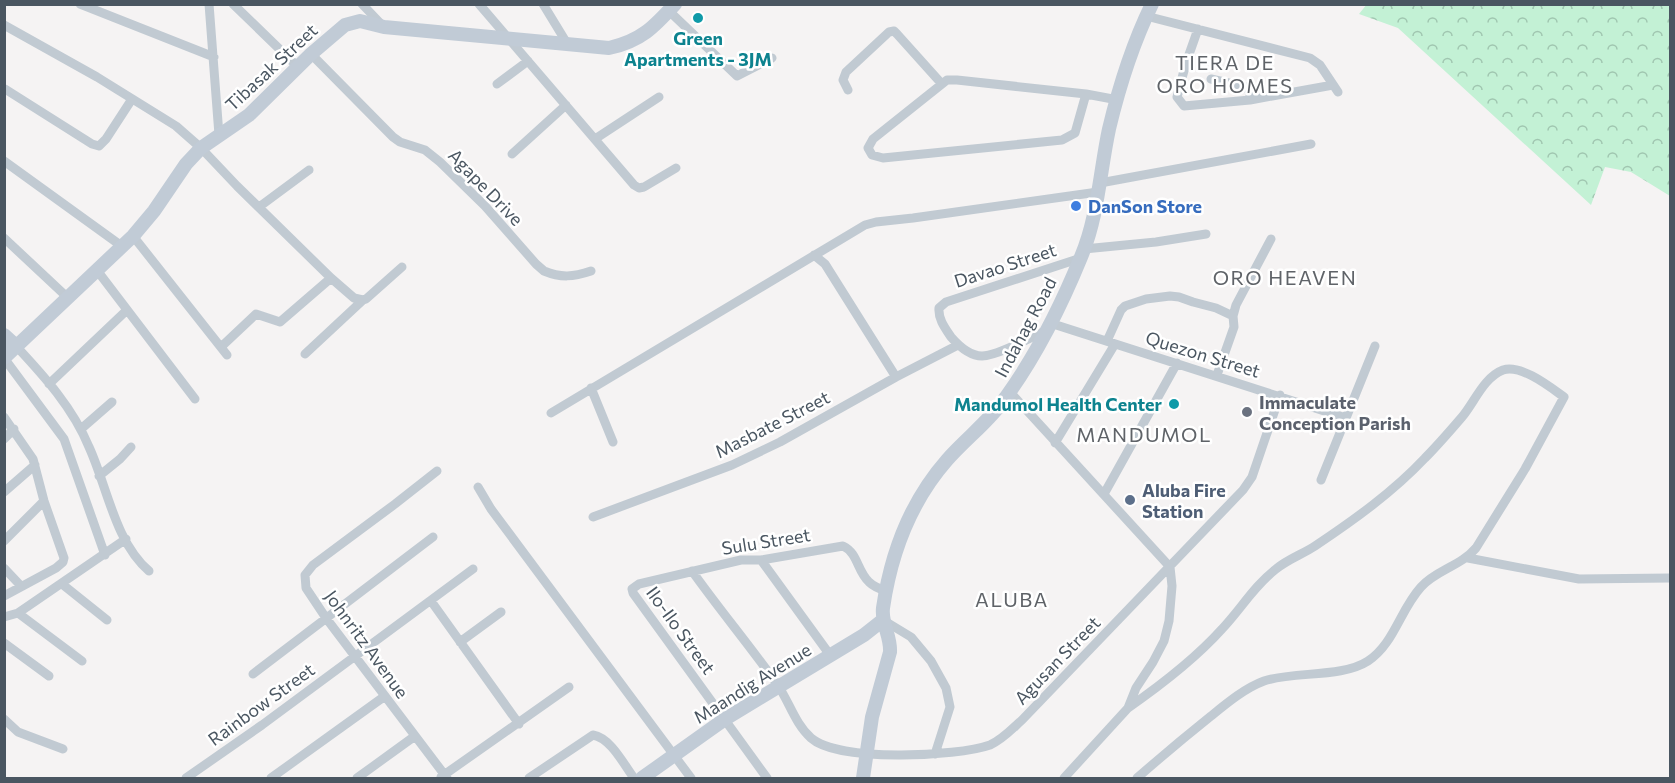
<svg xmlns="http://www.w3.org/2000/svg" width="1675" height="783" viewBox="0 0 1675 783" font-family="Commissioner,sans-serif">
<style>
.forest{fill:url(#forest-crowns)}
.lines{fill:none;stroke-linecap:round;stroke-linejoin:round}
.street{stroke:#c1cad2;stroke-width:9}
.secondary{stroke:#c1cbd6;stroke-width:14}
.culture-dot{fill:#0f9aa8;stroke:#fff;stroke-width:2}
.shop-dot{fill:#3f7fe0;stroke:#fff;stroke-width:2}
.worship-dot{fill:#6b7280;stroke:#fff;stroke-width:2}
.service-dot{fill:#5c6f8a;stroke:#fff;stroke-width:2}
.labels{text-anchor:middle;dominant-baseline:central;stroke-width:5;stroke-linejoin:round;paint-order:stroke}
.culture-label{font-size:18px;font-weight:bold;fill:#0d838f;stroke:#fff}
.street-label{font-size:18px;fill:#4a5661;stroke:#fff}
.shop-label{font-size:18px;font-weight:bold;fill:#366cbe;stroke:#fff;text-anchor:start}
.worship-label{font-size:18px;font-weight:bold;fill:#5b616d;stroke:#fff;text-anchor:start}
.service-label{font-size:18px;font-weight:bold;fill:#4e5e75;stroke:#fff;text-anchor:start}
.neighbourhood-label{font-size:20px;letter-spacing:1.5px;fill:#5f6368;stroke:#fff}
</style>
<defs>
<pattern id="forest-crowns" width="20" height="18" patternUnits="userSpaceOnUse" patternTransform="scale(1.5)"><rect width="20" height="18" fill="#c3f1d5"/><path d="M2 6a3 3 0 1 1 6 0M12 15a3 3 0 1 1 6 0" fill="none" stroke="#a0c6b0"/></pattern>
</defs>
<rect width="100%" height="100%" fill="#f5f3f3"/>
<path class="forest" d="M1367,4l303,1v191l-39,-24 -26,-5 -14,38 -193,-177 -39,-14z"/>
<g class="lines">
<path class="street" d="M80,4l134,53
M209,4l10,131
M233,4l66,64
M362,4l20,21
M479,4l155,181 5,3 5,-1 32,-19
M543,4l25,41
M669,11l68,65 35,-18
M1146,16l164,42 10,7 18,27
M4,25l93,52 79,49 25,22 36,38 94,92 23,20 9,2 3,-1 36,-32
M1198,29l-12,34 -9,34 7,9 66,-6 83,-15
M311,54l82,83 7,5 25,8 15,12 45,44 51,58 8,7c17,7 29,6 47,0
M1211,79l35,8 4,5v8
M947,80h10l129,14 -11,39 -13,7 -179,18 -11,-3 -4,-7 5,-9z
M497,84l31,-23
M5,89l87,55 7,2 7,-7 26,-40
M848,90l-5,-10 3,-8 43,-40 5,-1 3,3 44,49
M1086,94l32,6
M595,139l64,-42
M512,154l54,-49
M4,161l119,86
M1100,183l211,-39
M259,207l50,-37
M133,236l94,119
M4,238l63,59
M1084,249l72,-7 50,-8
M814,255l11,9 71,113
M96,269l99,130
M1050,323l296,95
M1047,330c-15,7 -50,26 -65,26 -12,0 -24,-11 -31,-19 -6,-9 -13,-18 -12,-29l7,-6 135,-44
M1107,341l14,-31 4,-4 21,-7 24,-3 9,1 14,5 23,6 17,8
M16,346c28,30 57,62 73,101 18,39 26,95 60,124
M221,347l35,-33 24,8 51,-44
M305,354l58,-54
M4,358l60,81 41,116
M1217,375l17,-48 -1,-11 3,-11 35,-66
M49,384l78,-74
M591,388l22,54
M1010,392l160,175 2,19 -3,35 -5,20 -11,21 -17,26 -8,20 -64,70
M551,413l314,-188 11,-3 37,-4 185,-26
M4,417l29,42 11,42 20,57 -1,4 -7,6 -52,28
M81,429l31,-27
M4,439l10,-10
M1055,443l60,-99
M437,471l-42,33 -82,61 -8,10 1,13 20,30 121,160
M99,476l21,-17 11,-12
M1321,480l54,-134
M478,487l13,22 200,269
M4,492l31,-27
M1104,494l73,-131
M593,517l139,-52 48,-23 116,-65 62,-32
M4,541l40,-40
M1468,558l111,21 91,-1
M761,560l69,95
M4,568l17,18
M692,571c27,38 58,75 85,113 12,17 18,40 34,54 27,24 145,19 179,7 12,-5 22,-16 32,-25l221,-230 9,-13 28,-82
M62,584l45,36
M431,601l88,123
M18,613l108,-74
M4,617l14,-4 64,48
M883,620l28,17 20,24 15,27 4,19 -15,47
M460,642l41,-30
M4,643l45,33
M253,674l180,-137
M1128,708c33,-23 67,-49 94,-79 19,-20 32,-43 54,-60 12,-10 27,-15 39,-23 39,-26 78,-54 110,-88 13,-13 25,-27 37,-41 12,-14 22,-40 41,-47 18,-6 47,17 61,27l-39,72 -49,79c-15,18 -40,22 -55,39 -21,23 -27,57 -53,74 -26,17 -74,10 -104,20 -19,7 -37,22 -53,35 -25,20 -50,41 -74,62
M4,719l14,13 45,17
M441,777l128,-90
M186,778l76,-53 211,-156
M271,778l114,-82
M357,778l58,-42
M529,778l64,-43c18,3 31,30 41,43
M767,778l-134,-185 -1,-4 7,-5 102,-24h20l82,-14c15,7 14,25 26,36 4,4 11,7 17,9"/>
<path class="secondary" d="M4,335l12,11
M4,358l129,-122 21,-25 32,-47 15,-16 48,-33 62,-61 34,-29 15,-4 24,6 225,21c32,-7 45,-21 66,-44
M642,778l83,-59 139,-84 19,-15
M863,778l9,-61 18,-65c1,-16 -9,-29 -7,-44 8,-55 28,-107 64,-148 19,-22 43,-39 59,-63 31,-43 55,-91 75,-140 17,-40 19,-86 28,-128 10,-42 24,-86 43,-125"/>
</g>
<g class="culture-dot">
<circle cx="698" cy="18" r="6"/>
<circle cx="1174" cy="404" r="6"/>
</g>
<circle class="shop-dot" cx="1076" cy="206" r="6"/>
<circle class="worship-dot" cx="1247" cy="412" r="6"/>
<circle class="service-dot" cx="1130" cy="500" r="6"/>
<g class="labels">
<g class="culture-label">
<text x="698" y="38">Green<tspan x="698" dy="21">Apartments - 3JM</tspan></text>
<text x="1162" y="404" text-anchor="end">Mandumol Health Center</text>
</g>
<g class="street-label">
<text transform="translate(271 67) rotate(-43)">Tibasak Street</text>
<text transform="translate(486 187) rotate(46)">Agape Drive</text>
<text transform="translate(1005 265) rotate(-18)">Davao Street</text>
<text transform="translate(1025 327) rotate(-62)">Indahag Road</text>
<text transform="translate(1203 354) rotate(17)">Quezon Street</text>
<text transform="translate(772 424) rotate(-27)">Masbate Street</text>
<text transform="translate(766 541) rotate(-9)">Sulu Street</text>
<text transform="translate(681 630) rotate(54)">Ilo-Ilo Street</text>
<text transform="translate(367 644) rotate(54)">Johnritz Avenue</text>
<text transform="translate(1057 660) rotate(-46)">Agusan Street</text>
<text transform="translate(752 683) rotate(-32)">Maandig Avenue</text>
<text transform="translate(261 704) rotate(-36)">Rainbow Street</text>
</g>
<g class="shop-label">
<text x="1088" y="206">DanSon Store</text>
</g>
<g class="worship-label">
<text x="1259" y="402">Immaculate<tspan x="1259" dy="21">Conception Parish</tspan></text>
</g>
<g class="service-label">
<text x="1142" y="490">Aluba Fire<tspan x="1142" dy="21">Station</tspan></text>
</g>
<g class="neighbourhood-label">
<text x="1225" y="62">TIERA DE<tspan x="1225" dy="23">ORO HOMES</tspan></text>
<text x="1285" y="277">ORO HEAVEN</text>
<text x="1144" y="434">MANDUMOL</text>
<text x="1012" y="599">ALUBA</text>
</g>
</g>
<rect width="1675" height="783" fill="none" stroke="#4a5661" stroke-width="12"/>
</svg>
